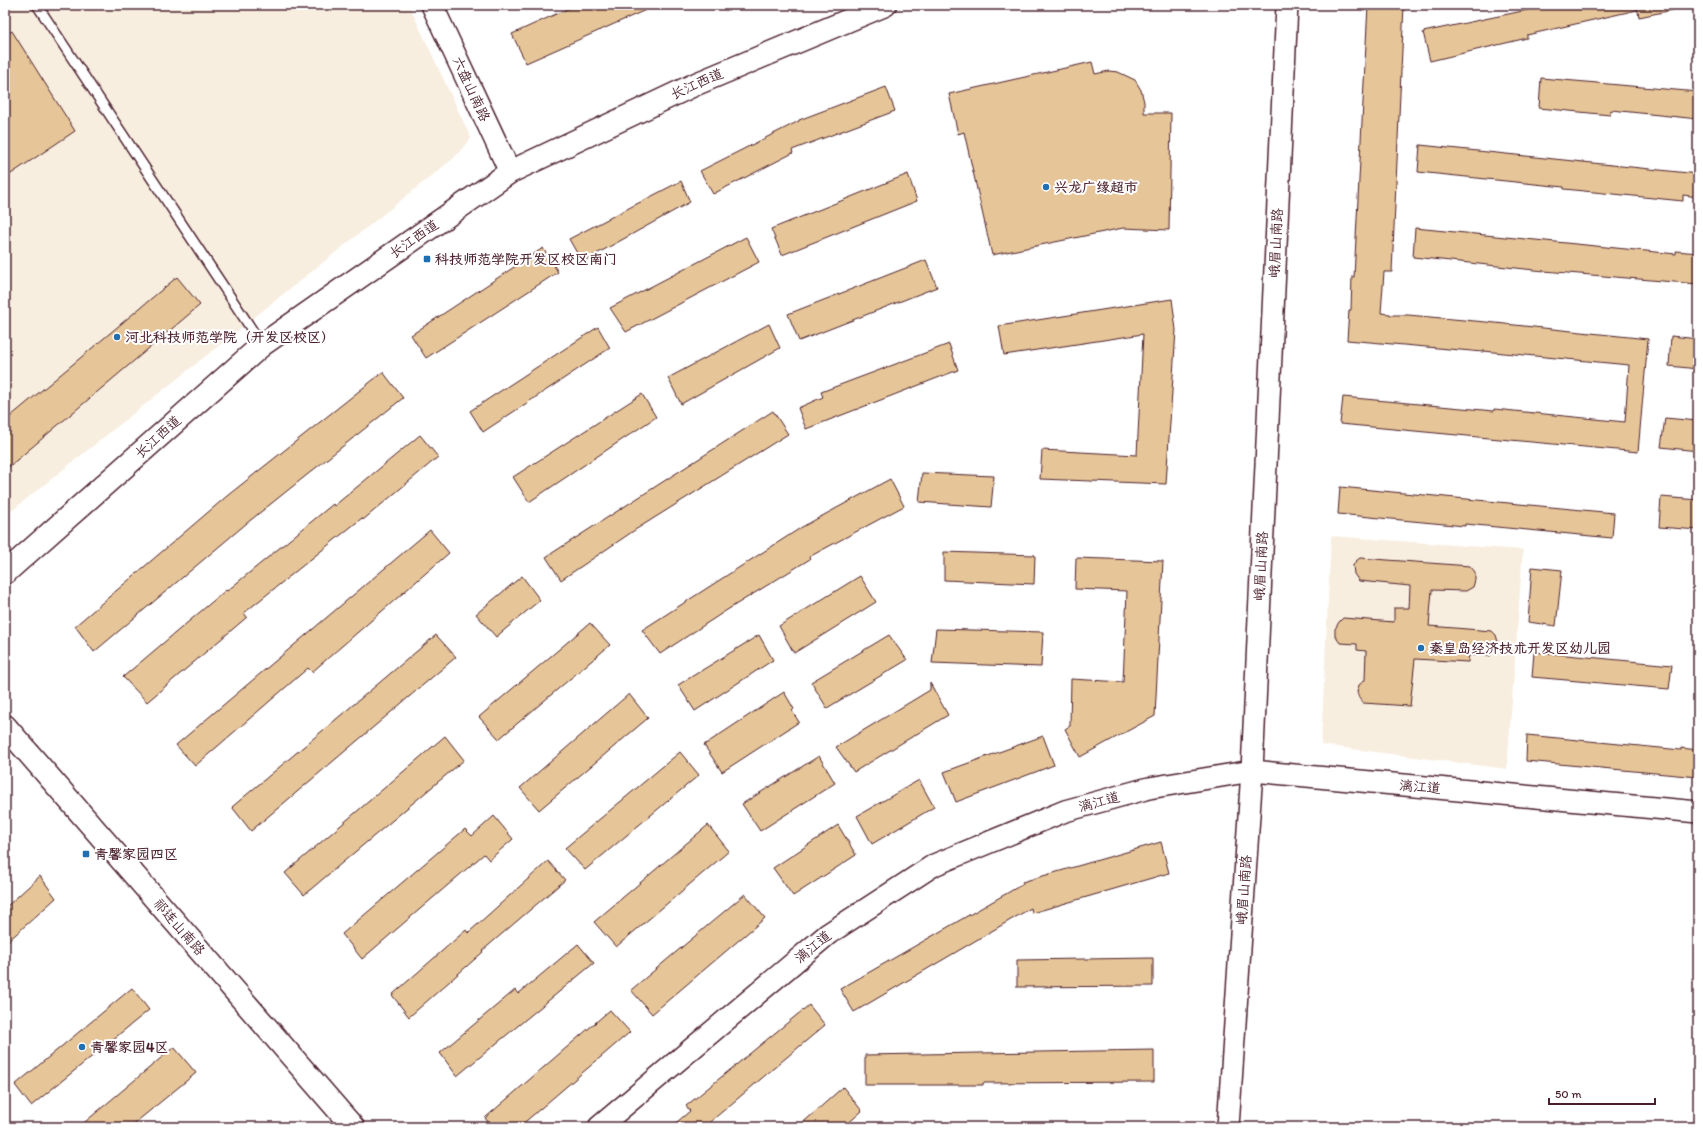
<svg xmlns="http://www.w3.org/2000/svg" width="1703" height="1132" viewBox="0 0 1703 1132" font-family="Itim,'LXGW WenKai TC',sans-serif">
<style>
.built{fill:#f8eee0}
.building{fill:#e6c698;stroke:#4a1f2b}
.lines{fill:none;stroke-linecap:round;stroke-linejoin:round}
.service-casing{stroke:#4a1f2b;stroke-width:12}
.tertiary-casing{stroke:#4a1f2b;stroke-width:24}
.secondary-casing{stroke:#4a1f2b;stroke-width:25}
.service{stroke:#fff;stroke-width:9}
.tertiary{stroke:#fff;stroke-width:21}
.secondary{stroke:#fff;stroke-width:22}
.poi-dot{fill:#1f6fb2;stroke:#fff;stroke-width:1.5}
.labels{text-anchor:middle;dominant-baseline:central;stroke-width:4;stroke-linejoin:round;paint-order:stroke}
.street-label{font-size:14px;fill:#4a1f2b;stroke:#fff}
.poi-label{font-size:14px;font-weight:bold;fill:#4a1f2b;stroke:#fff;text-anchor:start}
</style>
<rect width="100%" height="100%" fill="#fff"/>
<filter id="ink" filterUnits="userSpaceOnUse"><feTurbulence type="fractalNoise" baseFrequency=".025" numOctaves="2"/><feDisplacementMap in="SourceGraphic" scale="8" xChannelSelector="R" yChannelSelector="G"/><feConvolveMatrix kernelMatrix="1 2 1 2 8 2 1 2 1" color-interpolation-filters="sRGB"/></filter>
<g filter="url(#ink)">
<path class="built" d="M5,5h404l62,133 -17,20 -449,358z
M1331,536l192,14 -16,219 -186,-24z"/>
<path class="building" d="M576,5h81l-131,58 -14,-29z
M1368,5h36l-12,267h-8l-3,41 9,1v1h18l78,7 162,17 -10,113 -298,-28 3,-27 151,14v-2l131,13 4,-57 -146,-14v1l-136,-12 2,-30h2l1,-34 2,1z
M1531,5h142v5l-34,7 -2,-11v4l-110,25v3l-97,23 -7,-29 109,-23z
M12,31l63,100 -70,47v-143z
M1092,62l3,12 14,-3 9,1 17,8 6,10 3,12v11h27l-2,117 -46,-2 -131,27 -28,-123 -6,2 -9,-40z
M1541,78l157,14v27l-87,-9 -1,5 -71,-7z
M886,87l9,24 -103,39 1,3 -80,41 -13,-23 99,-50v-1z
M1420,145l278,29v23l-15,-2v6l-119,-12v-2l-146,-15z
M908,174l9,27 -135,54 -11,-26z
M681,181l9,21 -108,60 -13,-23z
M1415,228l261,26v-3l22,2v31l-154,-13 -131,-14z
M746,237l13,25 -133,70 -16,-24z
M543,248l15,24 -132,86 -15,-23z
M926,260l11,27 -138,54 -11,-27z
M177,277l23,28 -195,165v-49z
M1172,299l4,31 -10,154 -126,-5 2,-29 95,5 6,-121 -139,21 -5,-29z
M769,324l11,24 -99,56 -13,-26z
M598,327l12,21 -127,84 -13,-21z
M1671,336l27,3v30l-29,-3z
M949,344l9,26 -152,59 -8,-21 25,-11 -2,-5z
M383,372l20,26 -156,125 -153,129 -19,-26 152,-130z
M642,394l14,23 -127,85 -16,-25z
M773,411l15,23 -153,96 -74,50 -15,-23z
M1665,418l33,3v30l-37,-4z
M420,435l18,22 -75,63 -1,-2 -118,95 3,4 -100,85 -24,-25 103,-87 1,1 106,-87 1,2z
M922,473l72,3 -3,31 -72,-5z
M890,479l14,27 -95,51 1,2 -83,51 -67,44 -18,-24 160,-103z
M1340,487l274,26 -2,25 -147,-14v2l-127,-12z
M1661,497l37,3v30l-39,-3z
M430,530l19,23 -137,119 -4,-4 -113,98 -19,-21z
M944,552l91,3 -1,29 -90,-4z
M1076,558l87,3 -8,155 -75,41 -15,-28 5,-3 1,-47 52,3 4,-91 -52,-2z
M1360,558l110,8 5,6v8l-2,7 -7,4 -34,-1 -3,36 63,5 4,4 2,7 -3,8 -5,6 -21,-1 -1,7 -53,-3 -5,47 -47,-3 -4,-5 -2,-6 2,-7 6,-5 1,-29 -9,-1v-6l-17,-1 -5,-7v-7l4,-7 4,-4 51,4v-14h15l1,-22 -51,-5 -5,-7 -1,-9 3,-4z
M1532,567l30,3 -6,56 -28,-4z
M522,576l18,24 -44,37 -20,-23z
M860,576l16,26 -82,51 -15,-27z
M590,623l20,22 -111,94 -20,-22z
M936,629l107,3 -2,35 -109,-4z
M436,635l20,22 -205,174 -19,-24z
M759,635l14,25 -78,51 -17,-26z
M889,635l18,25 -80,48 -16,-26z
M1534,652l138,13 -3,24 -137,-12z
M930,683l18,32 -94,57 -18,-25 94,-57z
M784,692l10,17 -2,2 7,11 -77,50 -18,-27z
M629,694l19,24 -109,92 -19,-22z
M1527,735l154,15v-2l17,2v27l-172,-16z
M445,736l19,24 -160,135 -19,-22z
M1043,736l11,29 -98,37 -12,-30z
M680,752l19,23 -114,95 -20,-22z
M819,756l16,27 -75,48 -18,-27z
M919,780l15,27 -62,37 -15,-28z
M494,816l19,23 -24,21 -5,-6 -122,105 -20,-25 123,-105 7,7z
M708,825l21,26 -113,96 -22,-25z
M838,825l18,30 -63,41 -20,-28z
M1161,842l8,31 -137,40 -1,-5 -177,104 -14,-23 183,-105 -1,-2z
M548,861l17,19 -83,71 1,1 -74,65 -17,-22 74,-65 2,3z
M40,876l16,22 -51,46v-36z
M745,894l20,24 -113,96 -21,-24z
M578,944l16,19 -137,113 -17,-23 75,-63 3,4z
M1153,958v28l-136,1v-27z
M132,988l17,22 -118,96 -16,-21z
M809,1005l16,20 -121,102h-33l19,-16 -4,-5z
M610,1010l20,22 -111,95h-27l-7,-9z
M174,1047l22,26 -66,54h-51z
M1154,1050v32l-171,1v2h-118v-30z
M843,1087l19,24 -18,16h-46z"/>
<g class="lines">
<g class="service-casing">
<path id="service" d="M37,5l225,340"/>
</g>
<g class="tertiary-casing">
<path id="tertiary" d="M432,5l78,167
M599,1127l229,-193 106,-69 131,-54 84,-23 103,-17 446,41
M1228,1127l24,-356 35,-766"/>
</g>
<g class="secondary-casing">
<path id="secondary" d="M5,573l257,-228 248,-173 186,-88 189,-79
M5,726l348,401"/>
</g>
<use href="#service" class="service"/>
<use href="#tertiary" class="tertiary"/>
<use href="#secondary" class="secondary"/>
</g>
</g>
<g class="poi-dot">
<circle cx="1046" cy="187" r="4"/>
<rect x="423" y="255" width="8" height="8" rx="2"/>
<circle cx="117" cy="337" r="4"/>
<circle cx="1421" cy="648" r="4"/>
<rect x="82" y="850" width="8" height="8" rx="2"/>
<circle cx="82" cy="1047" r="4"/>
</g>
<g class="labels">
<g class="street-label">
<text transform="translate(697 84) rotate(-24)">长江西道</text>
<text transform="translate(471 89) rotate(65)">六盘山南路</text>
<text transform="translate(414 239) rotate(-35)">长江西道</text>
<text transform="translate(1276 243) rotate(-87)">峨眉山南路</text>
<text transform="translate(158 437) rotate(-42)">长江西道</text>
<text transform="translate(1261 566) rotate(-87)">峨眉山南路</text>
<text transform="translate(1420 787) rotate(5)">漓江道</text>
<text transform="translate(1099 802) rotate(-15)">漓江道</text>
<text transform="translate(1244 890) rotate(-86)">峨眉山南路</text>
<text transform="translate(179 927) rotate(49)">祁连山南路</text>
<text transform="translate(813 947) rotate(-39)">漓江道</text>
</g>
<g class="poi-label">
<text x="1054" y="187">兴龙广缘超市</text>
<text x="435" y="259">科技师范学院开发区校区南门</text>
<text x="125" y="337">河北科技师范学院（开发区校区）</text>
<text x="1429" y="648">秦皇岛经济技术开发区幼儿园</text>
<text x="94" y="854">青馨家园四区</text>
<text x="90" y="1047">青馨家园4区</text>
</g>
</g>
<rect width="1703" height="1132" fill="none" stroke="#fff" stroke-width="20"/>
<rect x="10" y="10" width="1683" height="1112" fill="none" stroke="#4a1f2b" stroke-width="1.5" filter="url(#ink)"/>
<path d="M1549 1098v6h106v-6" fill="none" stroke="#4a1f2b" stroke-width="2"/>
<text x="1555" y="1098" font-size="12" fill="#4a1f2b" stroke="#ffffff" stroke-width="3" paint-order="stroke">50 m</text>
</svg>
